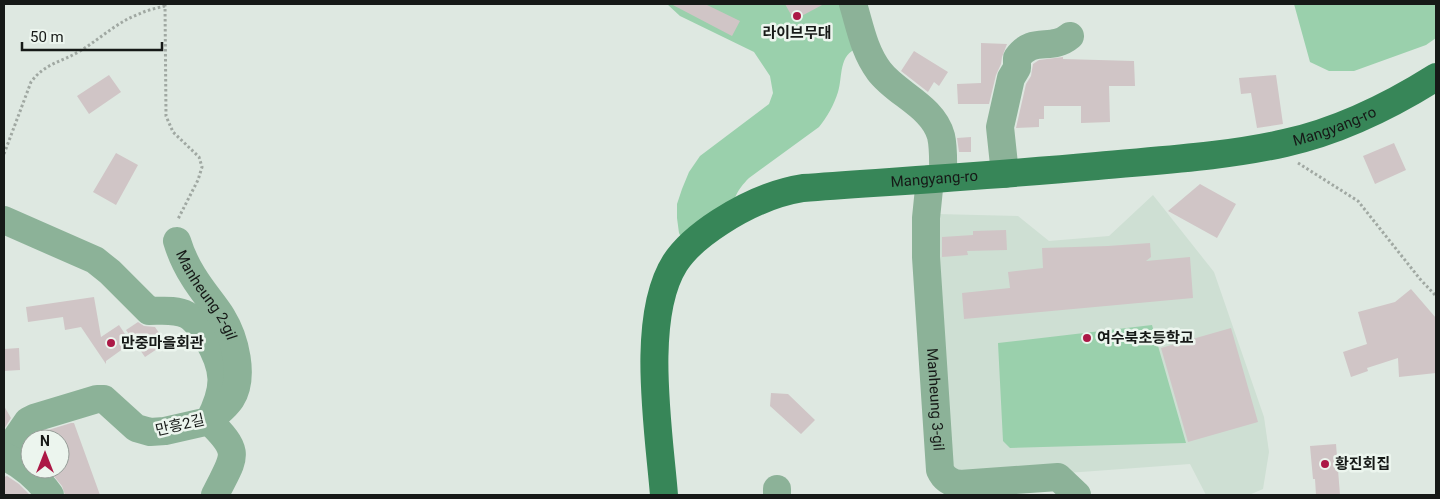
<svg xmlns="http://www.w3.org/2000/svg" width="1440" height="499" viewBox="0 0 1440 499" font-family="Roboto,'Noto Sans KR',sans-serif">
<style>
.built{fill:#cedfd3}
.green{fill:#9ad0ac}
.building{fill:#d0c5c6}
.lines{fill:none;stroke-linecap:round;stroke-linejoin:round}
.path{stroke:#a0a8a2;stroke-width:3;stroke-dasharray:2.5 2.5;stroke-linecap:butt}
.minor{stroke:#8cb298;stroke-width:28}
.major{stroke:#378658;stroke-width:28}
.poi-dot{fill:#ac1846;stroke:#ecf5ee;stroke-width:2}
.labels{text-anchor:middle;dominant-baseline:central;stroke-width:5;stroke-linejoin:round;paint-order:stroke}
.poi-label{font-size:15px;font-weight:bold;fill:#161917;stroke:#ecf5ee;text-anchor:start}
.street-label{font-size:15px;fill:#161917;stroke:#ecf5ee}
</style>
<rect width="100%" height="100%" fill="#dee8e1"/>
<path class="built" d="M1153,195l61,77 50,145 5,35 -6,37 -14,6h-43l-16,-31 -233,17 -14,-10 -6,-257 81,2 31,25 60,-5z"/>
<path class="green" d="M667,4h186l5,44c-20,7 -15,28 -20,44 -4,13 -11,25 -19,35l-70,51c-13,13 -15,20 -18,37l-44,34 -8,-16 -2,-15v-14l5,-15 7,-17 11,-16 69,-52 4,-11 -3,-17 -16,-24 -74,-36z
M1294,4h142v34l-10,7 -72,26h-25l-19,-9z
M1152,325l34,118 -176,5 -7,-7 -5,-98z"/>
<path class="building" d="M671,4h34l35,17 -8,15z
M785,4h39l-30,16z
M981,43l26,1 -5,13 -1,7 -5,11 -7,29h-31l-1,-20 24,-1z
M914,51l34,21 -9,14 -5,-4 -6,10 -27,-21z
M1063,57v2l71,2 1,25h-26l1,36 -29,1v-17h-37v13h-5v8l-23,1 10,-44 5,-8 2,-12 6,-4z
M109,75l12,17 -32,22 -12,-18z
M1276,75l7,49 -26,4 -6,-35 -10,1 -2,-16z
M971,137v15h-12l-2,-14z
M1394,143l12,27 -31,14 -12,-28z
M116,153l22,12 -22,40 -23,-13z
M1200,184l36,20 -19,34 -49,-27z
M1006,230l1,20 -40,1 1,4 -26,2v-20l31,-2v-4z
M1150,243l1,14 -5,4 44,-4 3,41 -229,21 -2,-26 48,-5 -2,-16 35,-4 -1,-20 66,-2z
M1411,289l25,29v55l-37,4 -1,-19 -31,10 1,3 -17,6 -8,-25 24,-8 -9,-32 37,-10z
M94,297l7,40 18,-12 12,18 -25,18v3l-25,-37 -16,3 -2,-13 -35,5 -2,-15z
M138,322l6,4 11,1 11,16 -21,14 -19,-27z
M1231,328l27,94 -70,20 -27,-94z
M19,348l1,22 -16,1v-22z
M771,393l17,1 27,26 -14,14 -31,-28z
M4,406l7,12 -7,11z
M71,423h3l26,72h-35l-3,-9 -14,-17h12v-30h-15v-8z
M1336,444l4,51h-24l-1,-16h-2l-3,-33z
M7,476l12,8 11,11h-26v-18z"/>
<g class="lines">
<path class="path" d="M165,4l1,112 7,16 26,25 3,10 -4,13 -20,39
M4,154l27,-72c14,-19 31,-20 49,-31 20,-12 37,-29 59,-37 8,-4 18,-6 26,-8
M1298,163l60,38 62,78 16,17"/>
<g class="minor">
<path d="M853,4c7,23 11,47 26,67 17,23 54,35 62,65 3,13 2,28 2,42"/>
<path d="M1005,174l-5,-47 11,-49 6,-10v-10c16,-23 34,-6 53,-22"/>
<path id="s1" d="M930,179l-4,39v39l14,213c4,9 11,13 20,14l98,-7 19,18"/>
<path d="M4,220l91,40 15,12 39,39c12,0 27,-2 38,4 8,4 15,15 20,23 19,32 19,50 2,83l-44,10 -15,1 -14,-4 -32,-29h-7l-63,19 -6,3 -24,35"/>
<path id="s2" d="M177,241c4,13 9,24 16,35 9,15 20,27 29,41 13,21 23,60 9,82 -5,8 -15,15 -22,22 34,33 25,35 6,74"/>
<path d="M4,456c18,9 34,22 46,39"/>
<path d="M777,489v6"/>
</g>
<path class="major" id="s3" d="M664,495c-5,-63 -24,-177 11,-232 11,-17 28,-30 45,-41 26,-17 52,-29 83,-34 98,-7 196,-13 294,-22 63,-6 126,-9 188,-23 54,-12 105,-37 151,-66"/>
</g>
<g class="poi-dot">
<circle cx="797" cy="16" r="5"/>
<circle cx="1087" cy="338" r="5"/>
<circle cx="111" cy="343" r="5"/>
<circle cx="1325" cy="464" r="5"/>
</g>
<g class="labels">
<g class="poi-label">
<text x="797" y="33" text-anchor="middle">라이브무대</text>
<text x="1097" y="338">여수북초등학교</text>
<text x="121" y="343">만중마을회관</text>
<text x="1335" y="464">황진회집</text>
</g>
<g class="street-label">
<text stroke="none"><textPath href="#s3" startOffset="924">Mangyang-ro</textPath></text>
<text stroke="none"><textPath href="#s3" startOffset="519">Mangyang-ro</textPath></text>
<text stroke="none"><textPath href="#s2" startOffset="62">Manheung 2-gil</textPath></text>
<text stroke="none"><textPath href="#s1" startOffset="221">Manheung 3-gil</textPath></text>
<text transform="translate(180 425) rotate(-13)">만흥2길</text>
</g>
</g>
<rect width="1440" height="499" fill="none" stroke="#161917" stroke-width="10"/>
<g transform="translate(45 454)"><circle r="24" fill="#ecf5ee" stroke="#969d98"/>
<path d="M0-4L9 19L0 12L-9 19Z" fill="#ac1846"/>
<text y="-8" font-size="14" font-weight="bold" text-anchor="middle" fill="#161917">N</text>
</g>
<path d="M22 42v8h140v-8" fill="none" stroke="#161917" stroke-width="2.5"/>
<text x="30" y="42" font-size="15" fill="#161917" stroke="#ecf5ee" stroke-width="4" paint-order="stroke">50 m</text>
</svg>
